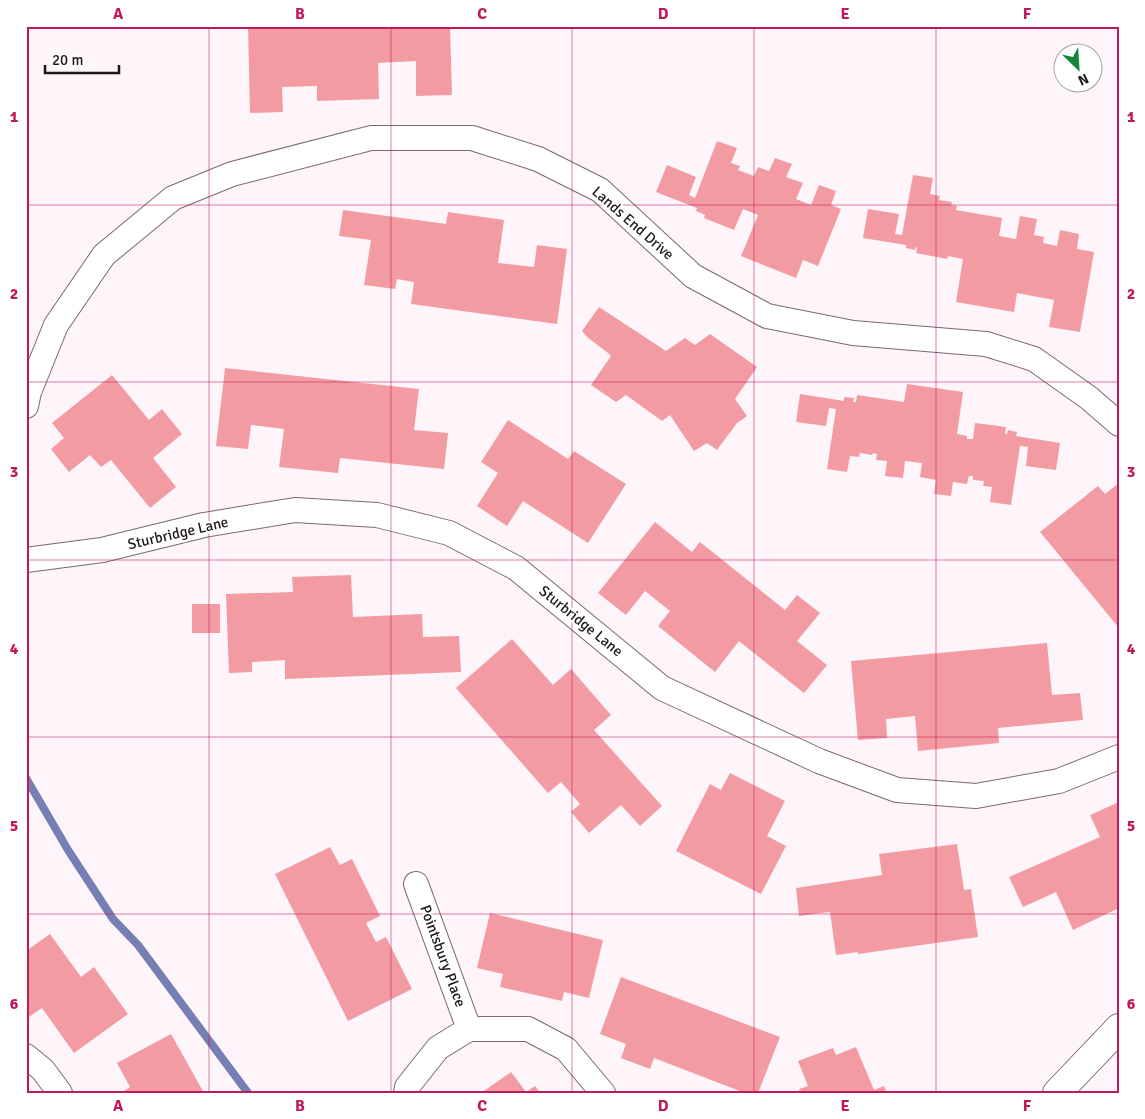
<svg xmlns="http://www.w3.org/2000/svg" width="1145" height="1119" viewBox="0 0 1145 1119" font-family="Signika,sans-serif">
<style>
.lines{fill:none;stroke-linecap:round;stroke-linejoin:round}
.stream{stroke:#767fb3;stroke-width:8}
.building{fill:#f39ba2}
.street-casing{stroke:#7a6873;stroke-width:26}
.secondary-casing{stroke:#7a6873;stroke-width:30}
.street{stroke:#fff;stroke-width:24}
.secondary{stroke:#fff;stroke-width:28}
.grid{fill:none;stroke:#c2185b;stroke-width:1;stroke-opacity:0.55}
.labels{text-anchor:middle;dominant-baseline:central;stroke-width:4.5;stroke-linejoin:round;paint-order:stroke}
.street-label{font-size:15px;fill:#1f171c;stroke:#fff}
.neatline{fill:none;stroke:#c2185b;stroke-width:2}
.grid-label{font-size:16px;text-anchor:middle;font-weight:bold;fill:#c2185b}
</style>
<rect width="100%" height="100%" fill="#fdf5fa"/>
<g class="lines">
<path class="stream" d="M26,778l42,72 45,69 25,26 110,148"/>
</g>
<path class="building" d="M248,26h202l2,69 -36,1v-35l-38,2 1,36 -62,2v-15l-35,1 1,25 -33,1z
M717,141l20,7 -6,15 9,3 -2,4 16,6 4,-9 11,4 6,-13 17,6 -6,13 17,6 -7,16 15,6 8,-20 17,6 -5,14 10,4 -23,57 -15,-6 -7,18 -55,-22 17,-41 -15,-6 -9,21 -30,-12 1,-3 -9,-4 1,-3 -41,-16 11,-27 29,12 -7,18 6,3z
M913,175l20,3 -3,16 10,2 -1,4 13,2 -1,3 6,1 -1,4 46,8 -3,18 17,3 4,-23 17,3 -3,16 10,2 -1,6 14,3 3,-16 19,4 -2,15 17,3 -14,80 -31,-5 5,-27 -37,-7 -3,19 -58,-10 7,-43 -15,-3 -1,3 -31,-6 1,-5 -2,-1v3l-9,-2v-3l-43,-7 5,-29 31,5 -4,20 7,1z
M343,210l103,14 2,-12 56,8 -6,43 36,4 3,-22 30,4 -10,75 -146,-20 3,-22 -17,-3 -2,10 -31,-4 7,-45 -32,-4z
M599,307l67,44 19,-13 10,7 15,-11 47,33 -22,32 12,17 -10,7 -20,27 -10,-7 -13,8 -24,-36 -8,6 -36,-26 -10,7 -25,-17 20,-29 -3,-3 -21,-16 -5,-6z
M225,368l194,21 -5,41 34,3 -4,36 -104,-11 -2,15 -59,-6 5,-38 -33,-4 -3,24 -32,-3z
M112,375l37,45 13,-11 20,25 -29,24 23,29 -26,21 -39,-48 -10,7 -11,-12 -21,17 -18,-23 13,-11 -12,-15z
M907,384l56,8 -6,42 10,2v3h6l2,-16 31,4 -1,7h2l1,-4 9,2 -1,4 44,7 -4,27 -30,-4 2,-19 -8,-1 -9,59 -21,-3 2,-15 -9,-1 1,-5 -11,-1v-4h-4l-2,8 -14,-2 -2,14 -17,-2 2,-14 -16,-3 2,-14 -17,-2 -2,17 -18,-2 2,-15 -11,-1 1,-6 -4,-1 -1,2 -12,-2 -1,4 -9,-1 -3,16 -20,-3 9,-60 -7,-1 -3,18 -30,-4 4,-28 44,7v-4l10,1 -1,4h3l1,-7 47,7z
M508,420l60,39 6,-8 52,33 -38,59 -65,-42 -16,25 -30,-20 21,-33 -17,-11z
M1119,483v145l-79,-96 58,-46 7,8z
M655,522l37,30 8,-10 85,68 12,-15 23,18 -23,28 30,24 -23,28 -65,-52 -24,31 -57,-46 12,-15 -25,-20 -19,24 -28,-22z
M351,575l2,42 69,-3 1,23 36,-1 2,36 -176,7v-19l-33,2v10l-23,1 -3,-79 67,-2 -1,-15z
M192,604h28v29h-28z
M512,639l41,46 18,-16 40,46 -17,15 68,76 -22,20 -19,-21 -32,28 -18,-21 9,-8 -19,-22 -13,11 -92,-105z
M1047,643l5,52 28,-2 3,27 -85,8 1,15 -81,8 -3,-35 -29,3 1,19 -29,2 -7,-79z
M730,773l55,28 -18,35 19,10 -25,48 -85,-43 34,-67 11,6z
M1119,802v106l-46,22 -17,-38 -33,15 -14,-30 91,-40 -10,-22z
M957,844l7,46 7,-1 7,48 -120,17v-2l-22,3 -6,-43 -31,4 -3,-28 86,-13 -3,-21z
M330,847l10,18 12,-6 28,57 -14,7 10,19 10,-5 26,52 -64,32 -73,-147z
M490,913l113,27 -14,58 -25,-6 -2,9 -62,-14 3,-13 -26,-6z
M50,934l31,43 13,-10 34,47 -54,39 -32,-45 -16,11v-68z
M621,977l159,60 -22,56h-13l-91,-35 -4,11 -29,-11 5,-14 -26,-10z
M171,1034l33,59h-83l9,-6 -13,-24z
M856,1047l18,43 10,-4 3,7h-87l-1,-4 9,-3 -10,-25 35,-13 3,7z
M511,1072l15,20 9,-6 5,7h-59z"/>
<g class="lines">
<g class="street-casing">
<path id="street" d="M26,406l3,-14 27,-67 48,-70 69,-57 59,-24 139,-36h101l66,21 62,31 93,86 74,40 86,17 133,11 48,15 55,39 30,26
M26,560l76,-10 102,-25 91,-15 82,5 72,18 67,35 146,120 157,73 78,29 79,6 83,-15 60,-24
M416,884l53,145
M26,1056l17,14 17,23
M406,1093l1,-6 31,-39 31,-19h59l38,20 37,44"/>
</g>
<g class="secondary-casing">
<path id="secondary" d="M1057,1093l62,-65"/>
</g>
<use href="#street" class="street"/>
<use href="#secondary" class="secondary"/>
</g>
<path class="grid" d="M209,26v1067M391,26v1067M572,26v1067M754,26v1067M936,26v1067M26,205h1093M26,382h1093M26,560h1093M26,737h1093M26,914h1093"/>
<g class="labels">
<g class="street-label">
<text transform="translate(633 223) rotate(41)">Lands End Drive</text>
<text transform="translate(178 533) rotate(-13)">Sturbridge Lane</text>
<text transform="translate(581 621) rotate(39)">Sturbridge Lane</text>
<text transform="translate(443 956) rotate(70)">Pointsbury Place</text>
</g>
</g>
<rect width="1145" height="1119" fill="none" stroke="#ffffff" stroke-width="55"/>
<g transform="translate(1078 68) rotate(155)"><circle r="24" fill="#ffffff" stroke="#a5a2a4"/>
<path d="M0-4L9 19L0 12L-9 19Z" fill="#15853d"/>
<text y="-8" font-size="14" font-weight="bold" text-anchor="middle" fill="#1f171c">N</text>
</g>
<path d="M45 65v8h74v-8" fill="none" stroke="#1f171c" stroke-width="2.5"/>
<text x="52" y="65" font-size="15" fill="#1f171c" stroke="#ffffff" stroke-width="4" paint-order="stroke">20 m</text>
<rect x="28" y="28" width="1090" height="1064" class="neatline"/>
<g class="grid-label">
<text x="118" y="19">A</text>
<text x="300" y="19">B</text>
<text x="482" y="19">C</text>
<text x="663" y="19">D</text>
<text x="845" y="19">E</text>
<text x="1027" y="19">F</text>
<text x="14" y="122">1</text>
<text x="1131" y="122">1</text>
<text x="14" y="299">2</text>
<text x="1131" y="299">2</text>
<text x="14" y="477">3</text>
<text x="1131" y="477">3</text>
<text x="14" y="654">4</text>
<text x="1131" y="654">4</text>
<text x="14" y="831">5</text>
<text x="1131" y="831">5</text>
<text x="14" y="1009">6</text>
<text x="1131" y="1009">6</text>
<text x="118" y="1111">A</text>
<text x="300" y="1111">B</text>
<text x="482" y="1111">C</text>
<text x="663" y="1111">D</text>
<text x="845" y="1111">E</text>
<text x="1027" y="1111">F</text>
</g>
</svg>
